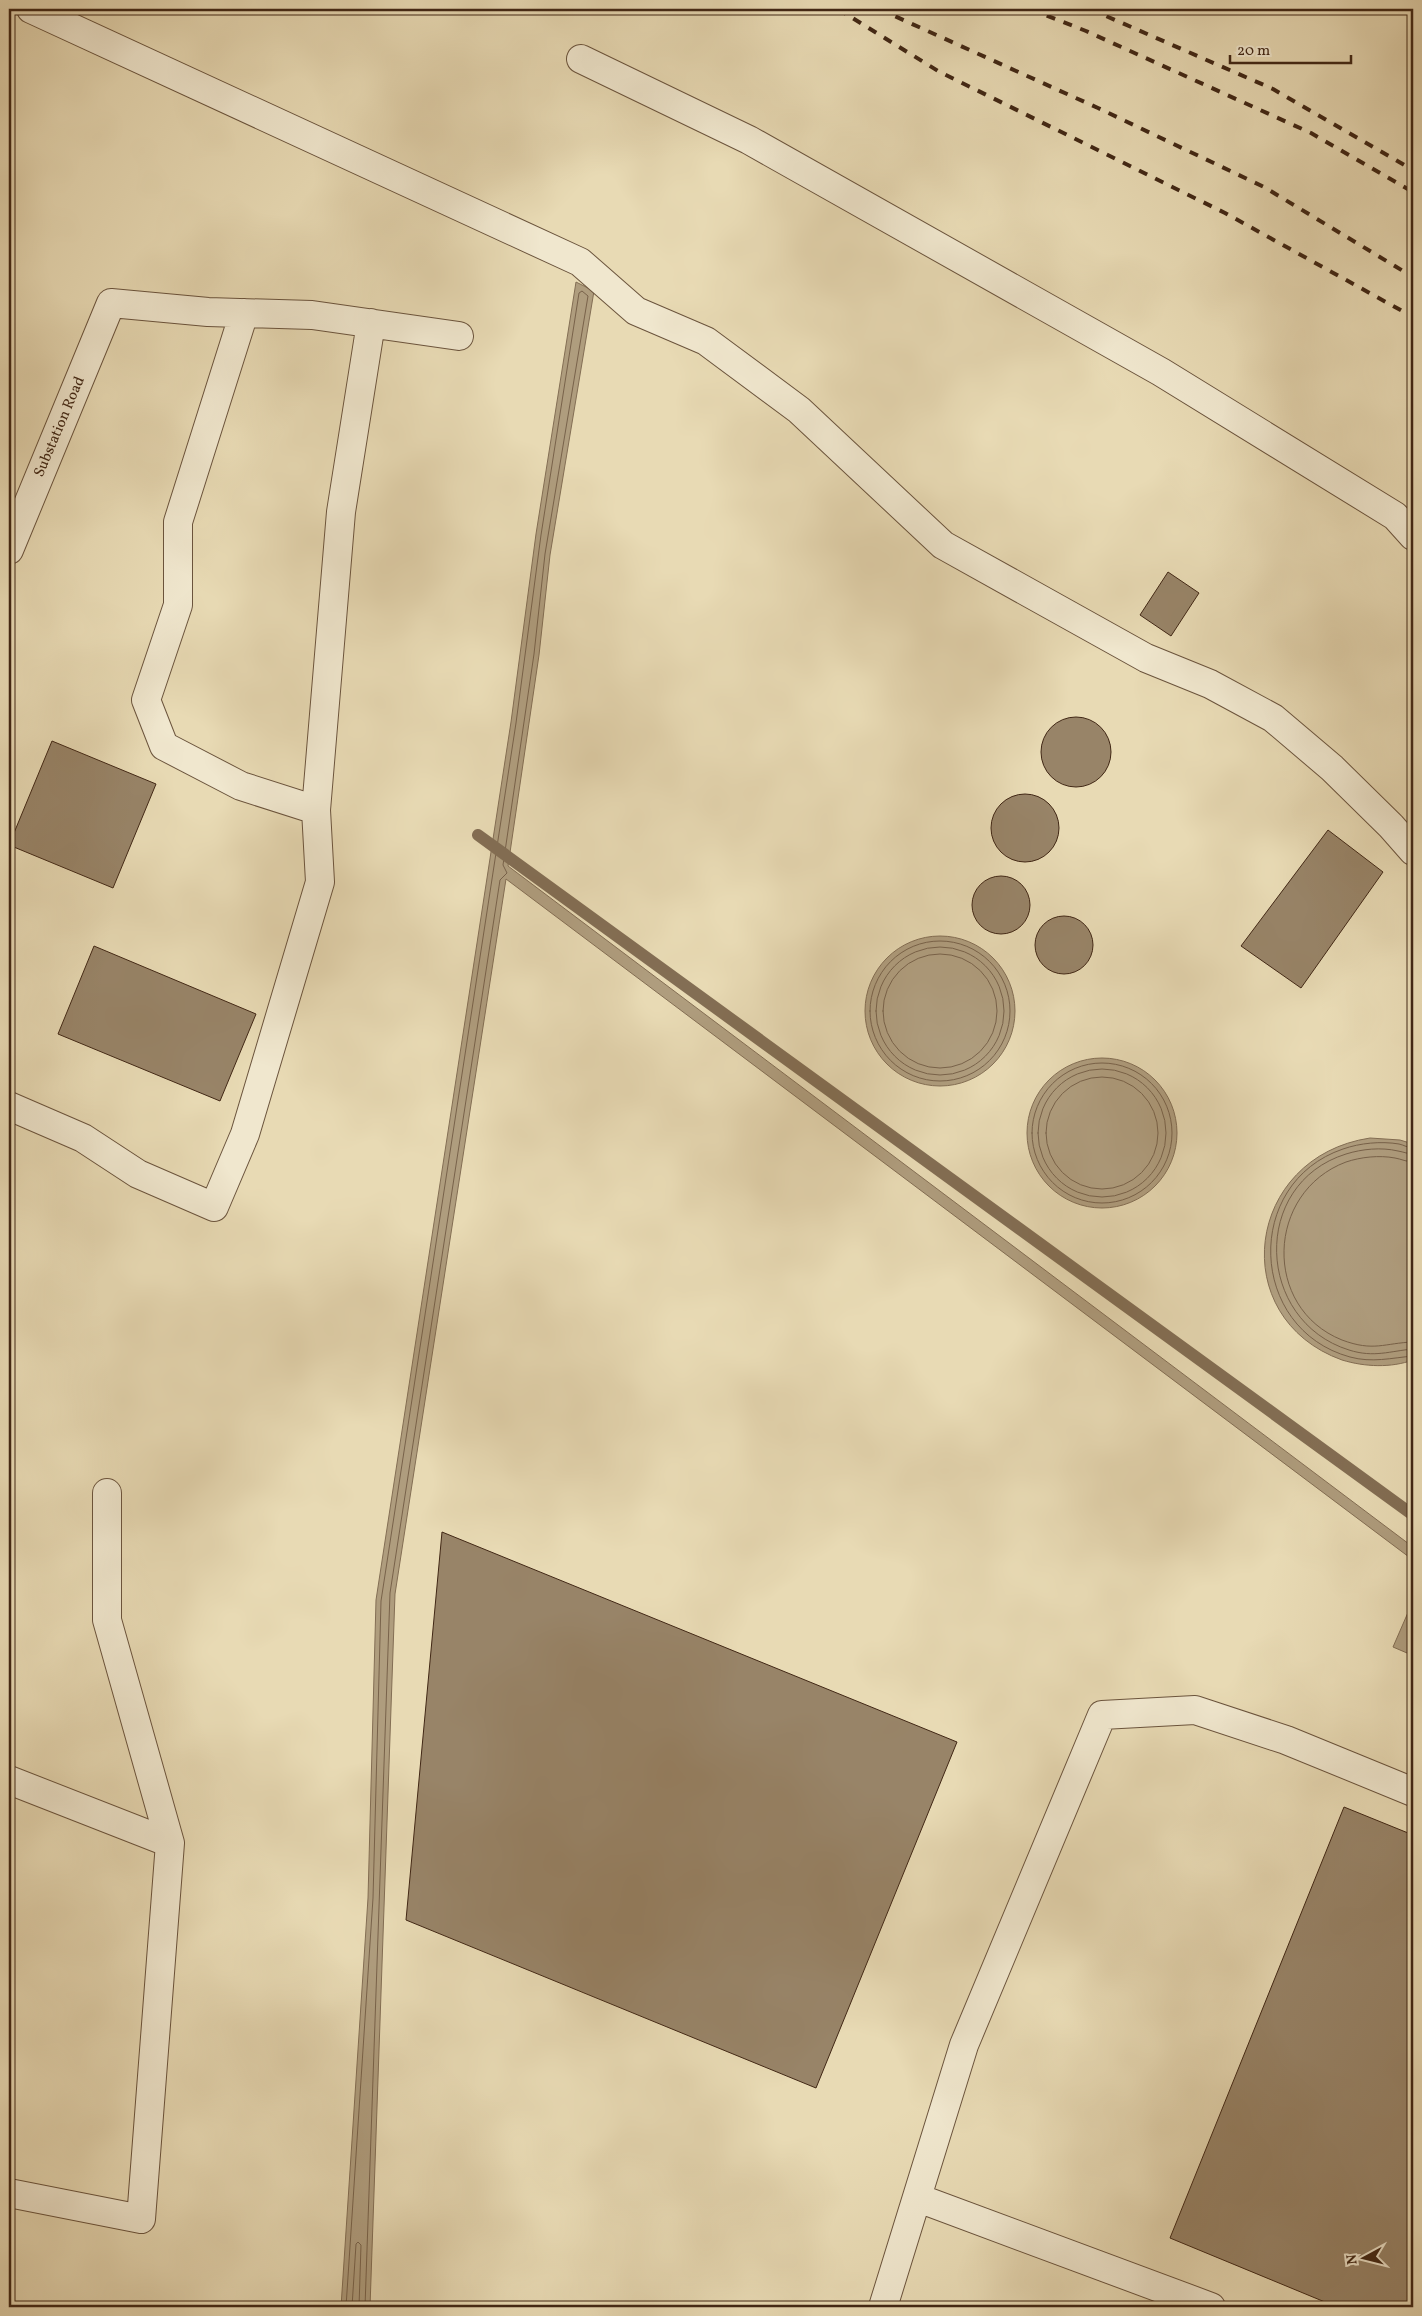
<svg xmlns="http://www.w3.org/2000/svg" width="1422" height="2316" viewBox="0 0 1422 2316" font-family="Vollkorn,serif">
<style>
.water{fill:#af9d7e;stroke:#836e54}
.lines{fill:none;stroke-linecap:round;stroke-linejoin:round}
.shore{stroke:#78624a;stroke-width:1}
.stream{stroke:#836e54;stroke-width:12}
.building{fill:#988468;stroke:#412715}
.minor-casing{stroke:#6b543d;stroke-width:30}
.minor{stroke:#f0e7ce;stroke-width:28}
.rail{stroke:#412715;stroke-width:4;stroke-dasharray:9 9;stroke-linecap:butt}
.labels{text-anchor:middle;dominant-baseline:central;stroke-width:4;stroke-linejoin:round;paint-order:stroke}
.street-label{font-size:15px;fill:#412715;stroke:#f0e7ce}
</style>
<rect width="100%" height="100%" fill="#e8dab4"/>
<filter id="stains"><feTurbulence type="fractalNoise" baseFrequency=".004" numOctaves="4"/><feColorMatrix values="0 0 0 0 .2 0 0 0 0 .09 0 0 0 0 .02 0 0 0 .5 -.17"/></filter>
<radialGradient id="worn" r=".72"><stop offset=".6" stop-color="#630" stop-opacity="0"/><stop offset="1" stop-color="#630" stop-opacity=".3"/></radialGradient>
<path class="water" d="M576,282l18,9 -44,264 -11,100 -31,211 905,681v13l-907,-681 -111,715 -25,713h-29l27,-409 8,-298 135,-878 25,-188z
M865 1011a75 75 0 1 1 150 0a75 75 0 1 1-150 0Z
M1027 1133a75 75 0 1 1 150 0a75 75 0 1 1-150 0Z
M1370,1138l30,2 13,4v216c-22,8 -48,7 -71,0 -117,-42 -97,-203 28,-222z
M1413,1601v37l-6,15 -14,-6z"/>
<g class="lines">
<path class="shore" d="M870 1011a70 70 0 1 1 140 0a70 70 0 1 1-140 0Z
M876 1011a64 64 0 1 1 128 0a64 64 0 1 1-128 0Z
M883 1011a57 57 0 1 1 114 0a57 57 0 1 1-114 0Z
M1032 1133a70 70 0 1 1 140 0a70 70 0 1 1-140 0Z
M1038 1133a64 64 0 1 1 128 0a64 64 0 1 1-128 0Z
M1046 1133a56 56 0 1 1 112 0a56 56 0 1 1-112 0Z
M1413,1148c-5,0 -9,-3 -14,-4 -18,-3 -39,-1 -56,5 -100,34 -95,180 7,208 22,6 41,1 63,-1
M1413,1154c-5,0 -9,-2 -15,-3 -17,-4 -36,-2 -52,3 -96,30 -90,167 3,196 25,8 41,1 64,-1
M1413,1162c-6,0 -12,-3 -18,-4 -16,-3 -34,-1 -49,4 -80,30 -84,146 -4,178 32,12 42,3 71,2
M346,2307l27,-409 8,-297 135,-878 25,-188 38,-242 3,-2 6,5 -43,258 -11,100 -31,211 4,8 -7,7 -110,713 -25,714
M352,2307l4,-63 2,-2 3,3 -2,62"/>
<path class="stream" d="M478,835l935,680"/>
</g>
<path class="building" d="M1168,572l31,21 -28,43 -31,-21z
M1041 752a35 35 0 1 1 70 0a35 35 0 1 1-70 0Z
M52,741l104,43 -43,104 -104,-43z
M991 828a34 34 0 1 1 68 0a34 34 0 1 1-68 0Z
M1328,830l55,42 -82,116 -60,-42z
M972 905a29 29 0 1 1 58 0a29 29 0 1 1-58 0Z
M1035 945a29 29 0 1 1 58 0a29 29 0 1 1-58 0Z
M94,946l162,68 -36,87 -162,-67z
M442,1532l515,210 -141,346 -410,-168z
M1344,1807l69,28v472h-76l-167,-69z"/>
<g class="lines">
<g class="minor-casing">
<path id="minor" d="M31,9l549,253 56,49 70,30 93,69 144,135 203,113 64,26 63,34 59,50 59,58 22,25
M581,59l168,81 412,232 234,144 18,20
M9,550l102,-247 97,9 104,3 147,21
M316,810l25,-298 30,-189
M9,1106l74,32 55,36 76,33 31,-73 75,-252 -4,-72 -75,-24 -77,-40 -18,-46 32,-95v-83l66,-209
M107,1493v127l63,223
M9,1780l161,63 -29,376 -132,-26
M918,2198l293,109
M883,2307l81,-262 138,-330 93,-5 91,30 127,52"/>
</g>
<use href="#minor" class="minor"/>
<path class="rail" d="M838,9l100,62 287,142 188,104
M879,9l219,99 166,79 149,90
M1030,9l56,22 225,102 102,59
M1090,9l183,80 140,81"/>
</g>
<g class="labels">
<g class="street-label">
<text transform="translate(60 427) rotate(-67)">Substation Road</text>
</g>
</g>
<rect width="1422" height="2316" fill="none" stroke="#e8dab4" stroke-width="30"/>
<rect x="10" y="10" width="1402" height="2296" fill="none" stroke="#412715" stroke-width="2.5"/>
<rect x="15" y="15" width="1392" height="2286" fill="none" stroke="#412715"/>
<g transform="translate(1364 2258) rotate(263)" stroke="#f0e7ce" stroke-width="4" paint-order="stroke">
<path d="M0-4L9 19L0 12L-9 19Z" fill="#412715"/>
<text y="-8" font-size="14" font-weight="bold" text-anchor="middle" fill="#412715">N</text>
</g>
<path d="M1230 55v8h121v-8" fill="none" stroke="#412715" stroke-width="2.5"/>
<text x="1237" y="55" font-size="15" fill="#412715" stroke="#f0e7ce" stroke-width="4" paint-order="stroke">20 m</text>
<rect width="100%" height="100%" filter="url(#stains)"/>
<rect width="100%" height="100%" fill="url(#worn)"/>
</svg>
